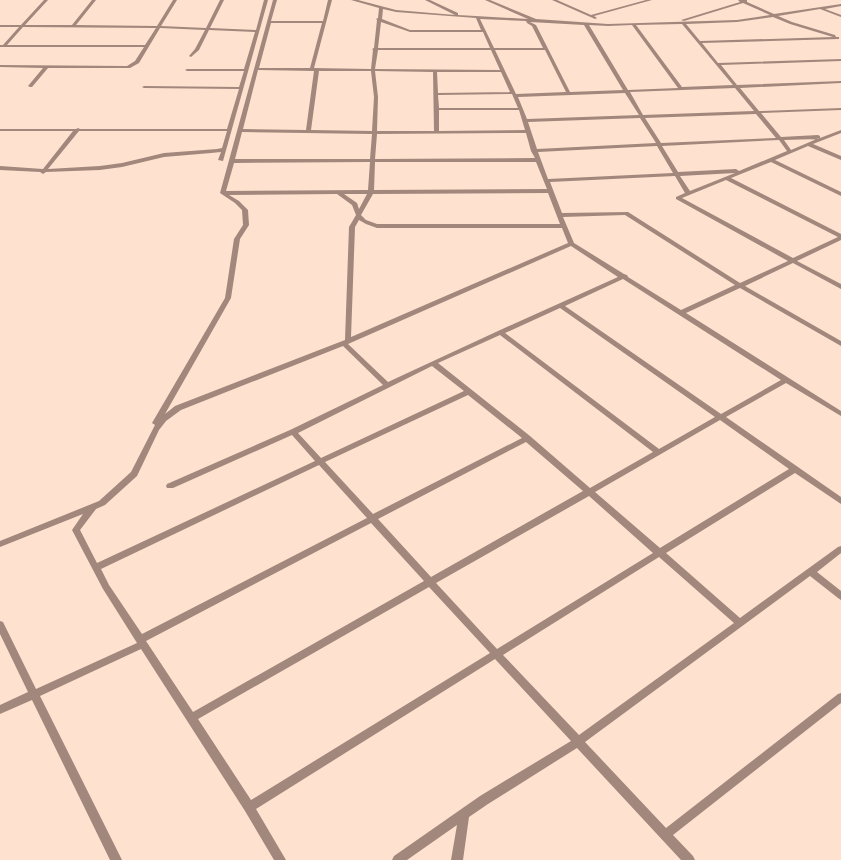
<svg xmlns="http://www.w3.org/2000/svg" width="841" height="860" viewBox="0 0 841 860" font-family="'Space Grotesk',sans-serif">
<style>
.lines{fill:none;stroke-linecap:round;stroke-linejoin:round}
.minor{fill:#a2877c;fill-rule:evenodd}
</style>
<rect width="100%" height="100%" fill="#fee1ce"/>
<g class="lines">
<path class="minor" d="M44,0h4l-23,25h47l20,-25h4l-20,25 81,1 16,-26h4l-16,26 45,2 14,-28h4l-14,28 46,2 8,-30h4l-45,161 -5,-1 3,-8 -10,1 -47,4 -42,10 -22,3 -54,2 -3,2 -3,-2 -40,-2v-4l43,3 30,-38h-73v-2h76l2,-1 2,1h147l12,-40 -95,-1 -2,-1 2,-1 95,1 5,-16h-57l-2,-1 2,-1h57l11,-37 -46,-2 -10,20 -8,7 -2,-1 6,-7 10,-19 -45,-2 -21,35 -9,5h-82l-16,19h-2l-2,-1 15,-18 -43,-1v-2l127,1 8,-5 9,-14h-144v-2h3l16,-18h-19v-2h21zM23,27l133,1 -11,17h-138zM79,131h148l-5,17 -5,1 -53,4 -42,10 -22,3 -52,3z
M273,0h4l-6,21h52l5,-21h4l-18,68 57,1 2,-19 -1,-1 2,-1 3,-28 -1,-1 2,-1 1,-10 -28,-8h7l38,10 59,5 -30,-15h5l28,13v2l70,4 -43,-19h5l46,19 72,5 129,-4 33,-5 -27,-12 -59,18 -3,-1 59,-18 -2,-2h9v2l27,12 67,-10v2l-16,3 16,6v2l-21,-8 -42,7 14,6 43,13 1,2h3v2l-137,4 16,20 123,-4v2l-120,4 16,20 104,-4v2l-101,5 19,23 82,-3v2l-80,3 20,24 37,-2 2,1v2l21,-8v3l-28,11 28,12v4l-33,-14 -33,14 66,32v4l-70,-34 -40,16 110,56v6l-44,21 44,23v5l-48,-26 -48,23 96,55v5l-101,-58 -54,25 155,98v5l-55,-33 -60,34 115,80v7l-46,-31 -129,80 74,65 98,-71 3,-1v7l-24,19 24,19v9l-3,-2 -28,-22 -225,166 81,86 172,-134 3,-1v10l-168,132 20,21 2,4h-14l-104,-112 -89,56 -19,13 -6,43h-12l6,-35 -50,35h-15l2,-4 86,-60 91,-55 -76,-82 -239,150 30,51h-12l-29,-49 -104,-162 -101,47 82,164h-12l-78,-160 -32,14v-9l28,-13 -28,-58v-13l3,1 33,67 101,-46 -34,-54 -31,-59 11,-16 -83,33v-6l99,-40 32,-29 24,-47 -3,-2 73,-125 9,-59 9,-14 -1,-15 -7,-7 -15,-10zM383,9l13,3 80,6 5,12h-71l-28,-11zM773,17l17,7 43,13 -133,4 -14,-17 51,-2zM480,19l46,2 1,2 5,3 11,22h-49zM381,22l29,10h73l7,16h-112zM530,22l54,3 39,65 -53,2 -34,-67zM271,23h51l-12,45h-51zM682,24l51,61 -51,2 -46,-62zM589,25l19,1 24,-1 46,63 -50,2zM378,50h113l9,20 -125,-1zM495,50h50l21,42 -50,2zM258,70l56,1 -8,59 -63,-1zM319,71h52l3,26 -2,34 -61,-1zM375,71l58,1 1,59h-57l1,-34zM437,72h64l9,20 -72,1zM735,88l19,23 -111,4 -13,-23zM625,93l14,22 -112,4 -9,-22zM512,94l6,14h-79l-1,-13zM439,110h80l6,20 -86,1zM756,114l20,24 -115,5 -16,-25zM640,118l16,25 -119,6 -9,-27zM242,132l130,2 -2,25h-135zM526,133l5,18 4,7 -160,1 2,-25zM819,138l-28,12 -7,-10 34,-1zM779,140l8,11 -48,20 -3,-2 -58,3 -16,-26zM657,146l16,27 -125,6 -10,-27zM370,162l-2,28 -142,1 8,-28zM375,162h161l11,27 -173,1zM735,173l-45,18 -10,-15zM675,176l10,17 -9,4v2l112,62 -48,22 -112,-71 -66,1 -12,-31zM726,180l112,57 -45,21 -111,-60zM548,193l12,31h-183l-11,-4 -5,-5 12,-21zM337,194l15,11 4,10 -7,12 -4,113 -170,66 -10,8 66,-116 9,-59 9,-14 -1,-15 -9,-9 -10,-6zM344,194h23l-8,15 -2,-6zM625,215l110,70 -54,25 -53,-33 -1,-2 -3,-1 -50,-31 -11,-26zM359,220l7,4 11,4h185l6,15 -217,94 4,-110zM571,246l47,31 -120,54 -110,51 -40,-38zM623,279l158,101 -60,34 -156,-108zM560,308l155,109 -56,32 -154,-116zM500,335l153,117 -63,36 -60,-52 -92,-73zM343,346l40,39 -93,45 -123,54 -1,2 1,2h6l119,-53 23,26 -218,102 -17,-33 16,-21 9,-4 32,-29 22,-46 7,-9 15,-11zM432,366l32,25 -143,67 -23,-25zM468,395l54,43 -149,76 -48,-52zM720,420l69,49 -129,79 -65,-56zM526,442l57,49 -152,86 -53,-58zM319,465l48,53 -225,116 -33,-49 -8,-16zM589,496l64,57 -156,96 -61,-66zM371,523l53,58 -231,131 -47,-71zM659,557l75,66 -155,112 -76,-80zM429,587l61,66 -239,147 -53,-81z
M552,0h5l34,15 55,-15h6l-58,16 3,2 -2,1z"/>
</g>
</svg>
